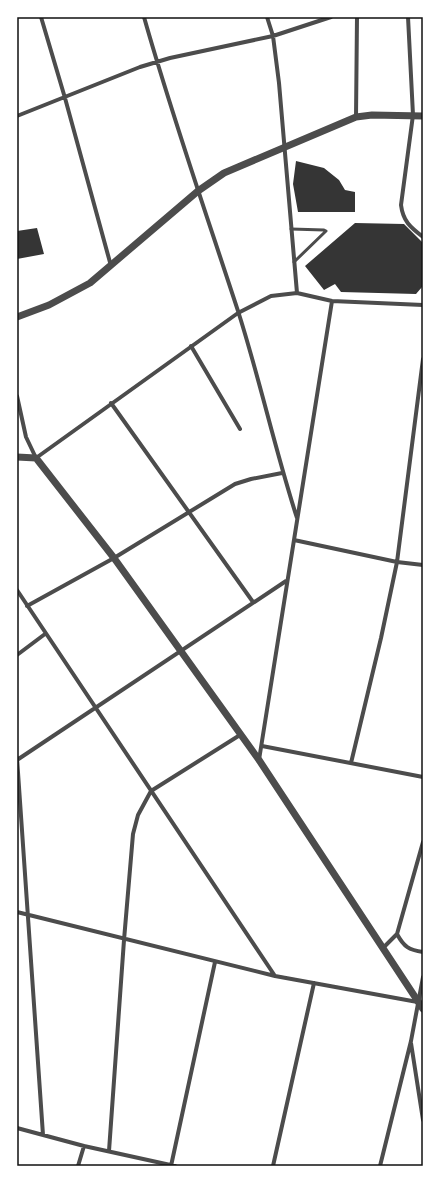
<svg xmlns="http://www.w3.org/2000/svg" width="440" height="1183" viewBox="0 0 440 1183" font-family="Barlow,sans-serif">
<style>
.building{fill:#353535}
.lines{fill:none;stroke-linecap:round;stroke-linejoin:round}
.service{stroke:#4c4c4c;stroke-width:3}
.minor{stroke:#4c4c4c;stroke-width:4}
.tertiary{stroke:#4c4c4c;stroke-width:7}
.neatline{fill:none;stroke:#111;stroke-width:1.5}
</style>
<rect width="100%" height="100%" fill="#fff"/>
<path class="building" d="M296,161l28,7 15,12 6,10 10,2v20h-57l-5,-28z
M355,223l49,1 19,19v45l-1,-1 -6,7 -75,-2 -6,-8 -11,6 -19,-24z
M37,228l7,26 -27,5v-28z"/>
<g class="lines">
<path class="service" d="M291,229l33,1 2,1 -32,31"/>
<path class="minor" d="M41,17l24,81 46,168
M144,17c28,99 62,196 94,294 22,69 37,139 59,207
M267,17l6,19 6,47 18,210
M408,17l5,98 -12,90c2,16 9,22 22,32
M17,116l123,-49 30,-9 103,-22 58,-19
M356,117l1,-100
M191,346l49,83
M17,396l9,41 10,21 202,-145 33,-17 26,-3 35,8 91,4
M111,403l142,199
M294,540l103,22 26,3
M17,590l258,386
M27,606l87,-48 121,-74 16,-5 31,-6
M17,655l28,-21
M262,746l161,31
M17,758l26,377
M17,760l269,-179
M259,760l73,-459
M351,763l30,-125 16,-76 26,-203
M423,842l-26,92c7,13 12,16 26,18
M17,912l258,64 148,27
M383,948l14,-14
M411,1043l12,77
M17,1128l67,18 91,20
M109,1151l15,-211 9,-106 5,-19 13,-24 89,-56
M78,1166l6,-20
M171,1166l44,-204
M273,1166l41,-183
M380,1166l31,-125 12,-64"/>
<path class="tertiary" d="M17,317l32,-12 41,-22 108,-92 26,-18 132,-56 16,-2 51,1
M17,457l19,1 78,100 145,202 164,249"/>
</g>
<rect width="440" height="1183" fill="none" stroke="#ffffff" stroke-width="36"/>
<rect x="18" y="18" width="404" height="1147" class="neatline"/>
</svg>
